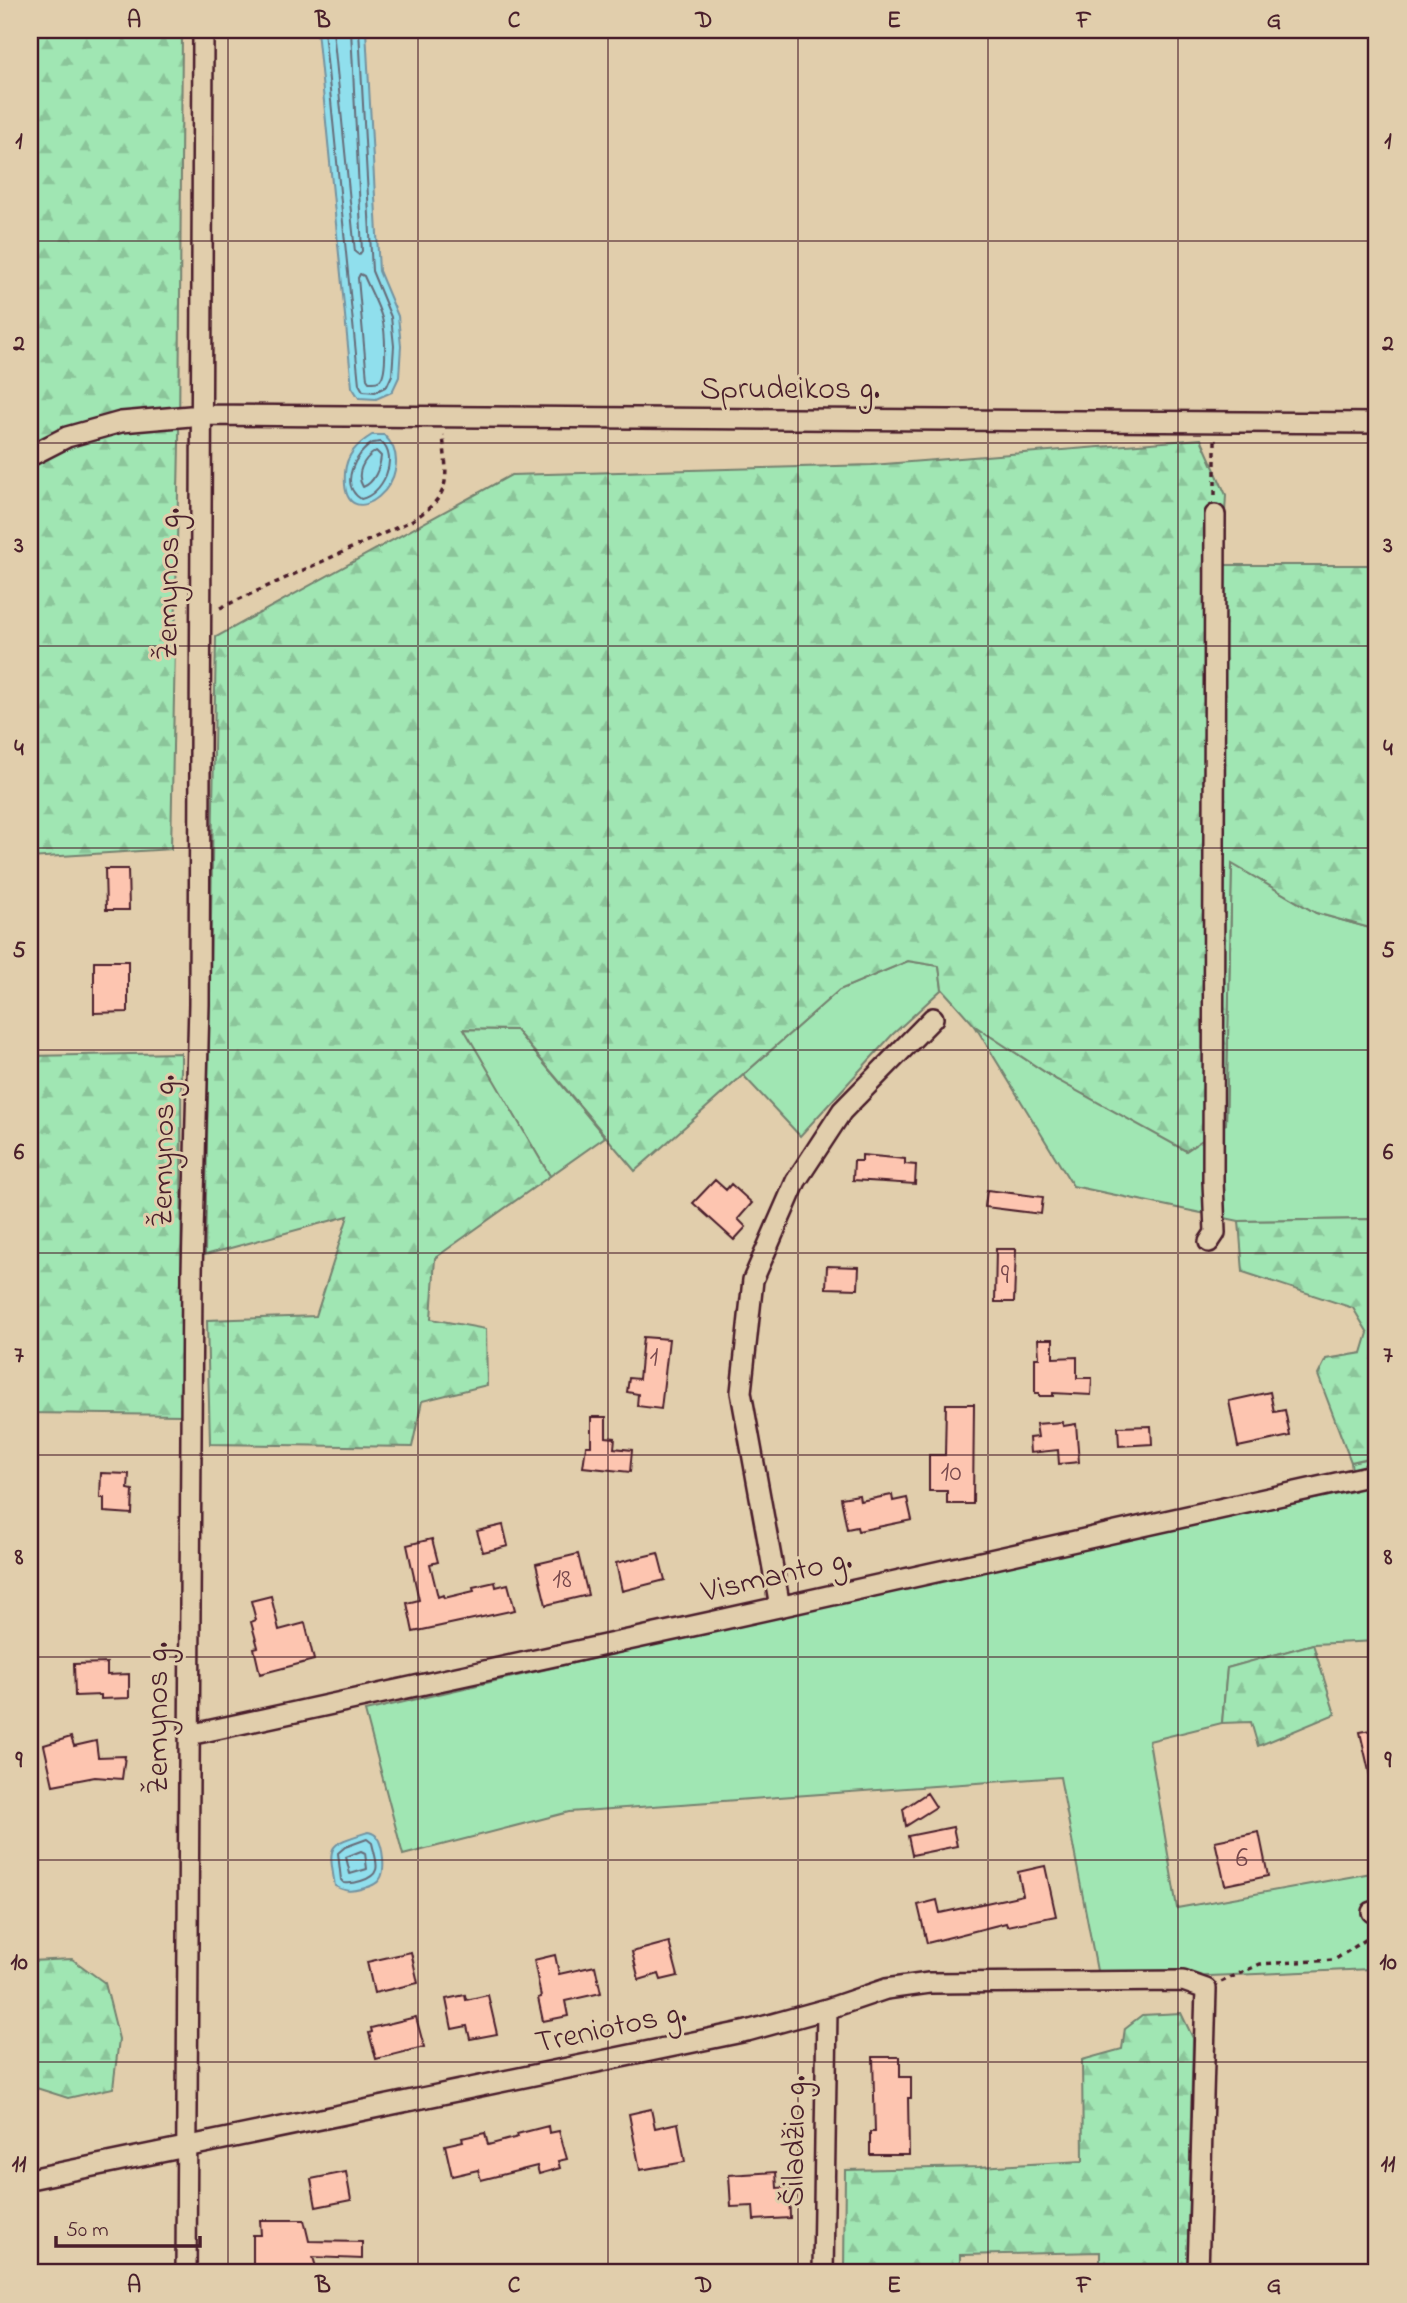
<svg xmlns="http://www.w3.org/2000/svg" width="1407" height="2303" viewBox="0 0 1407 2303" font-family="'Indie Flower',sans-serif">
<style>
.grass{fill:#a0e6b3;stroke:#75826f;stroke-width:2}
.forest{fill:url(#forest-firs);stroke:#75826f;stroke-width:2}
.water{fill:#90dfed;stroke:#74929f;stroke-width:2}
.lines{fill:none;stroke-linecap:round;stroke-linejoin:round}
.shore{stroke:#666c79;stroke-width:2}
.building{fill:#fdc5b0;stroke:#4a1f2b;stroke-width:2}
.minor-casing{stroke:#4a1f2b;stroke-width:24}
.path{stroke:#4a1f2b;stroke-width:3.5;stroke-dasharray:5 5;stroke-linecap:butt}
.minor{stroke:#e1ceac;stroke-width:19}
.grid{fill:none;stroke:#4a1f2b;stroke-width:2;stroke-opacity:0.55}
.labels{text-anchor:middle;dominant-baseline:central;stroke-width:6;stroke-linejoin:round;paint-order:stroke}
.number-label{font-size:28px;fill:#77484c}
.street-label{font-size:32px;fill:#4a1f2b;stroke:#e1ceac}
.neatline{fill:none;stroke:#4a1f2b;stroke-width:2.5}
.grid-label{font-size:23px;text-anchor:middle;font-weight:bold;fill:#4a1f2b}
</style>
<defs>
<pattern id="forest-firs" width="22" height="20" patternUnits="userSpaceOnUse" patternTransform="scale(1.75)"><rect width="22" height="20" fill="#a0e6b3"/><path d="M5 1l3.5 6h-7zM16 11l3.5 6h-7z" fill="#8bc59a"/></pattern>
</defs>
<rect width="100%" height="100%" fill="#e1ceac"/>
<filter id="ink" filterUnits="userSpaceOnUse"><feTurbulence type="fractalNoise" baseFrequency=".0143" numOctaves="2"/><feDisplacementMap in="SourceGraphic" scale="14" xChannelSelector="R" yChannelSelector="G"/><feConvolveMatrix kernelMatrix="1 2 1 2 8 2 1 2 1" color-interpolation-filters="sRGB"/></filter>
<g filter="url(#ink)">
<path class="grass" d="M1232,863l84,50 61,17v289l-138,2 -166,-35 -98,-160 82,54 169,44z
M908,961l31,5 3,23 -50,46 -92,101 -57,-61 96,-85z
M463,1029l53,1 89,107 -55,39z
M1377,1456v185l-64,3 -86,24 -5,55 -73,18 28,167 200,-36v79l-6,18 -185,8 -88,-1 -38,-199 -491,35 -166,43 -38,-144 438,-101 96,-25 455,-94 -3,-29z"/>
<path class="forest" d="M30,30h152l-3,412 -8,407 -141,9z
M1201,439l25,56 -4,70h155v365l-61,-17 -84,-49 -6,260 -40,27 -129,-71 -82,-54 -33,-37 -3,-23 -31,-5 -69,29 -204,181 -119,-141 -52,-1 86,147 -115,82 -4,61 55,10 1,56 -65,16 -10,46 -202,-3 -3,-124 109,-4 32,-100 -143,39 11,-618 295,-162 361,-10z
M181,1053l1,362 -152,-2v-357z
M1377,1219v237l-26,6 -33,-87 8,-16 36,-6 6,-20 -15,-25 -110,-36 -4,-51z
M1313,1644l22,70 -77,32 -7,-24 -29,1 5,-55z
M72,1959l33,24 14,56 -6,49 -45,10 -38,-12v-125z
M1181,2013l12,25 -6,235h-87v-21l-140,3v18h-116l1,-103 134,-3 104,-6 -1,-101 40,-11 3,-21 17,-13z"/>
<path class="water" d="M317,30h49l13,241 19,45 3,30 -2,31 -7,15 -16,7 -17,-1 -7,-11z
M372,435h12c43,41 -44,111 -39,38 1,-18 12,-29 27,-38z
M368,1832c4,1 6,1 9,5 6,9 9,34 3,42 -4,7 -13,8 -19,10 -11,3 -17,2 -26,-3 -7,-42 -8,-41 33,-54z"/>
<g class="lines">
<path class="shore" d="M324,30l35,354 4,7 12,1 12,-6 5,-11 2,-29 -3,-29 -19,-46 -13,-241
M333,30l22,222 4,3 3,-4 -11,-221
M360,274l4,2c6,14 14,28 18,42 3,11 6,54 -2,62 -4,3 -7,2 -11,2l-2,-3 -9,-101z
M373,443l8,-1c19,16 1,53 -20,57 -23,-14 -5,-47 12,-56z
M376,451l5,5c-1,12 -7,27 -18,31 -8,-13 0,-28 13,-36z
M367,1839l5,4c4,19 12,31 -11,38 -6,2 -10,3 -17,2l-3,-3 -3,-27 7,-6z
M361,1851l4,2 2,16 -17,5 -4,-17z"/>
</g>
<path class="building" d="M105,869h23l1,41h-23z
M94,961h34v51l-34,1z
M862,1155l43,4v5l11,1 -1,19 -62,-4 1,-19h8z
M715,1180l11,10 5,-6 21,19 -14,16 8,8 -12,13 -41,-37z
M987,1190l56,7 -2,17 -56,-7z
M996,1249h20l-2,53h-19z
M827,1266l32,1 -1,22 -32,-1z
M643,1337l26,2 -8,70 -24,-3 1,-12 -11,-2 2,-14 10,1z
M1038,1339h15v19l24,-1v21h15l-1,17 -38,-2v3h-14v-3h-4v-35h4z
M1270,1392l4,20 11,-2 5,26 -52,11 -9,-46z
M946,1404h28l-1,100h-26v-13h-18v-36h16z
M591,1417h15v20l9,1 -1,10 18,2 -2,22 -47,-5 3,-21h5z
M1062,1422l1,4 13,-2 3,38 -20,2 -1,-14 -28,3 -1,-15 9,-1 -2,-13z
M1151,1426l1,18 -33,2 -1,-19z
M101,1473l28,1 -1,15 5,1 -1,24 -28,-2v-14h-4z
M859,1495l1,6 32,-6 1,6 14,-3 5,22 -54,11 -1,-4 -10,2 -6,-31z
M503,1525l5,21 -25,6 -6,-21z
M432,1539l6,23 -8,2 8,33 5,-2 1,3 30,-7 -1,-4 22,-5 1,5 12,-3 7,26 -102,22 -6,-29 12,-3 -12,-55z
M658,1553l7,27 -43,11 -6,-28z
M578,1554l10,41 -42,10 -10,-41z
M271,1596l8,34 26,-7 9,37 -54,14 -6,-26 4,-1 -7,-25 5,-2 -5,-19z
M107,1663v12l22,-1v24l-28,1v-4l-26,1 -1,-32z
M1377,1729v50l-6,1 -11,-48z
M71,1737l3,9 22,-5 2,16 27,-1 -3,23 -27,-2 -42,8 -9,-40z
M927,1793l9,14 -30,19 -3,-17z
M953,1827l4,19 -45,9 -4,-19z
M1259,1832l9,44 -43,9 -10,-44z
M1045,1866l11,50 -49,10 -1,-3 -79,20 -9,-38 19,-5 3,13 83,-18 -5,-23z
M669,1942l9,34 -17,4 -2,-6 -20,6 -7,-28z
M411,1952l7,31 -44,10 -7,-31z
M555,1955l4,19 36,-8 6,27 -36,8 3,15 -25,5 -5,-23 3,-1 -7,-37z
M465,1995l1,5 22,-5 9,39 -27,5 -3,-13 -15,3 -6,-30z
M416,2017l8,30 -48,12 -7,-26 3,-1 -1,-4z
M873,2057h27v20h11v21h-3l1,57h-39v-23h5z
M651,2109l4,19 23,-5 7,39 -45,8 -11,-56z
M548,2126l1,7 10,-2 8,28 -9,2 2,7 -21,6 -2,-8 -56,14 -3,-10 -26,6 -7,-31 18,-4 -1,-3 23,-5 3,12 30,-8 -1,-3z
M346,2172l5,28 -35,7 -5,-28z
M776,2172l1,16 12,-1 1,31 -36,2 -1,-14 -22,1 -2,-32z
M260,2220h44l5,21 53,1v17l-49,-2 3,10h-16v6h-39v-3h-8v-35h8z"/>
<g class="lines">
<g class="minor-casing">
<path id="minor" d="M30,456l37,-19 54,-15 81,-7 1175,8
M1209,1242l6,-9 -2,-52 2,-666
M780,1607l-39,-215 12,-112 43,-99 46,-70 91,-93
M189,1735l522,-113 666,-148
M1372,1912l5,-1
M30,2179l717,-148 80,-22 59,-20 43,-6 254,-2 23,8 -8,284
M186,2273l6,-1001 7,-268 4,-974
M823,2273l4,-264"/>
</g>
<path class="path" d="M1215,440v59
M220,608l191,-87c42,-26 36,-41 32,-86
M1221,1982l39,-18 74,-4 36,-23 3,-6"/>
<use href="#minor" class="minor"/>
</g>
</g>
<path class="grid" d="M228,30v2243M418,30v2243M608,30v2243M798,30v2243M988,30v2243M1178,30v2243M30,241h1347M30,443h1347M30,646h1347M30,848h1347M30,1050h1347M30,1253h1347M30,1455h1347M30,1657h1347M30,1860h1347M30,2062h1347"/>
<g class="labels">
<g class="number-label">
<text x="1005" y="1276">9</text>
<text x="654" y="1358">1</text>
<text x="951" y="1473">10</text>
<text x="562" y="1580">18</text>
<text x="1242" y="1859">6</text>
</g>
<g class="street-label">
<text x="790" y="390">Sprudeikos g.</text>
<text transform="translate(170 584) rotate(-89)">Žemynos g.</text>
<text transform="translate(165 1151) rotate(-89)">Žemynos g.</text>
<text transform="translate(777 1577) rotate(-13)">Vismanto g.</text>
<text transform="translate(159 1718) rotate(-90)">Žemynos g.</text>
<text transform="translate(611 2029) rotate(-12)">Treniotos g.</text>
<text transform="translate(796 2141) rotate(-89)">Šiladžio g.</text>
</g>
</g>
<rect width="1407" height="2303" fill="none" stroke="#e1ceac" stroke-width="77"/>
<path d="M56 2236v10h144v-10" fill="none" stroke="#4a1f2b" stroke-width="3.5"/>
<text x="66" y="2236" font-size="21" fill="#4a1f2b" stroke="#e1ceac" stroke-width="5" paint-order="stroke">50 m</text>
<rect x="38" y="38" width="1330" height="2226" class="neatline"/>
<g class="grid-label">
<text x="134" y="27">A</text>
<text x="323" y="27">B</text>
<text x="514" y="27">C</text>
<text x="704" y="27">D</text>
<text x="894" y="27">E</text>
<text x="1084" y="27">F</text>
<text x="1274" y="27">G</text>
<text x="19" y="148">1</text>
<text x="1388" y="148">1</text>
<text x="19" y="350">2</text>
<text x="1388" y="350">2</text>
<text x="19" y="552">3</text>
<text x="1388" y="552">3</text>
<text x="19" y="755">4</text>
<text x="1388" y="755">4</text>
<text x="19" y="957">5</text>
<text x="1388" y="957">5</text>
<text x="19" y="1159">6</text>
<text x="1388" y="1159">6</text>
<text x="19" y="1362">7</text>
<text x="1388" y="1362">7</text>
<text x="19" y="1564">8</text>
<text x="1388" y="1564">8</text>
<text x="19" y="1767">9</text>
<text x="1388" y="1767">9</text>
<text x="19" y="1969">10</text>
<text x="1388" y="1969">10</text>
<text x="19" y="2171">11</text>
<text x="1388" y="2171">11</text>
<text x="134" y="2292">A</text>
<text x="323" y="2292">B</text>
<text x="514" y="2292">C</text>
<text x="704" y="2292">D</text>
<text x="894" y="2292">E</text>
<text x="1084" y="2292">F</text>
<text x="1274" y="2292">G</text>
</g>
</svg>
